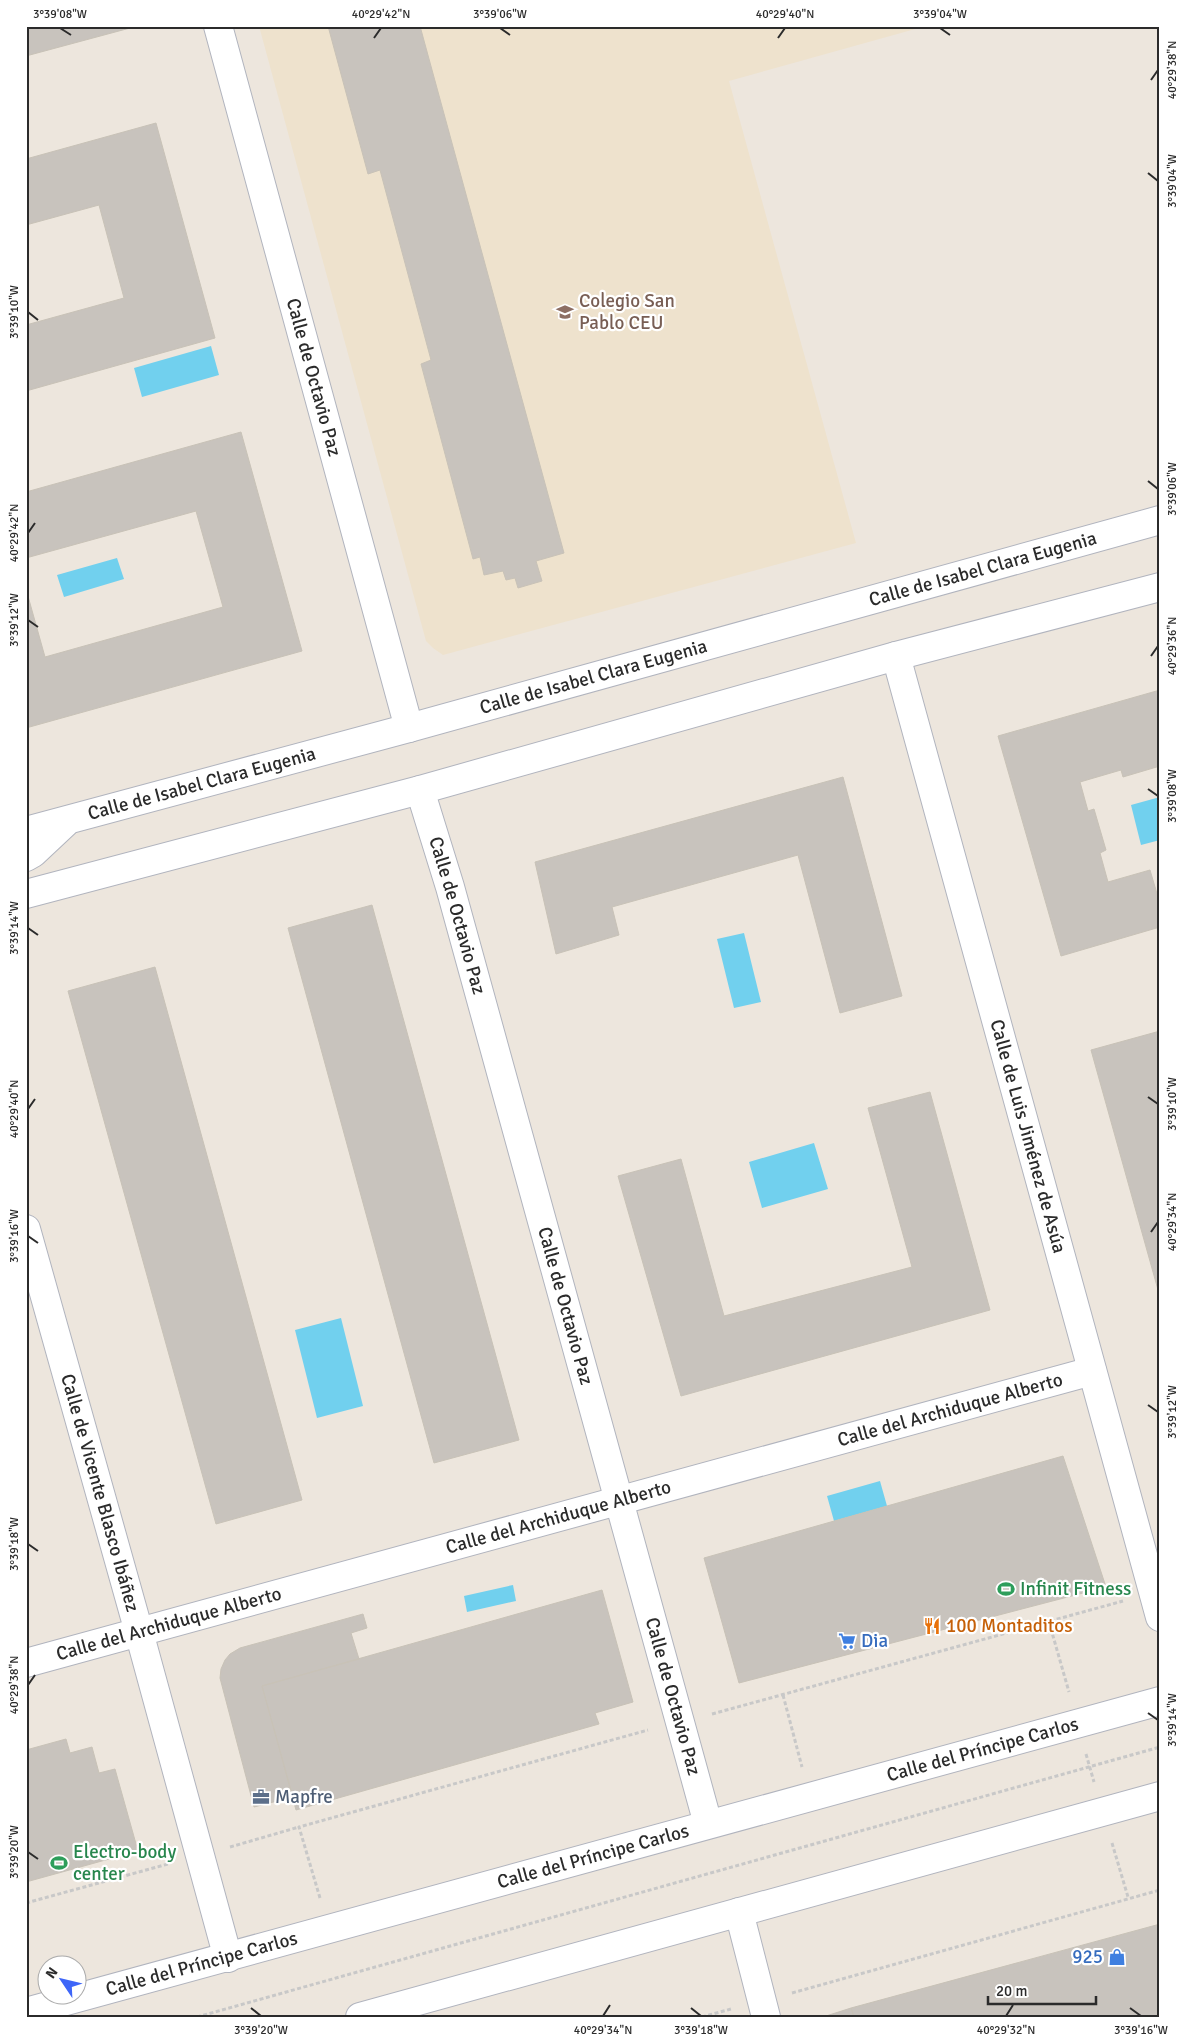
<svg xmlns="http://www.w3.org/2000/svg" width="1186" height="2043" viewBox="0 0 1186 2043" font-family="Signika,sans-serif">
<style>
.education{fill:#eee2cd}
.water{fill:#71d0ee}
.building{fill:#c8c3bd;stroke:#c8c2b7}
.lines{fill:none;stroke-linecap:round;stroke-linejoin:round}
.minor-casing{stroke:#b1b4be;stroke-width:30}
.path{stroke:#c8c8c8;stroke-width:3;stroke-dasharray:4 2.5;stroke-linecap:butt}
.minor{stroke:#fff;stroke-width:28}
.ticks{fill:none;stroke:#2b2b2b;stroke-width:2}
.labels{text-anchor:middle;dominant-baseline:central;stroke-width:4.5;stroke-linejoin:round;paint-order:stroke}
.education-label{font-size:19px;fill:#785e54;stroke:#fff;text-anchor:start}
.street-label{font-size:19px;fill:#2b2b2b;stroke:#fff}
.leisure-label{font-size:19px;fill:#27864d;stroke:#fff;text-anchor:start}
.food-label{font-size:19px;fill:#c56008;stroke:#fff;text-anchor:start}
.shop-label{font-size:19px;fill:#366cbe;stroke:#fff;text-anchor:start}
.service-label{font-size:19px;fill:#4e5e75;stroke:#fff;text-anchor:start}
.neatline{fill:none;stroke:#2b2b2b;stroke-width:2}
.ticks-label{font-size:12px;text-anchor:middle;fill:#2b2b2b}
</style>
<rect width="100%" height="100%" fill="#ede6dd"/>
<path class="education" d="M259,26h667l-197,55 127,462 -413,112 -10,-7 -7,-7z"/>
<path class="water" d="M211,346l8,29 -77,22 -8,-29z
M117,558l7,21 -60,18 -7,-22z
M1160,797v43l-19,5 -10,-40z
M744,933l17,69 -27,6 -17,-69z
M814,1143l14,46 -66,19 -13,-46z
M341,1318l22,88 -46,12 -22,-88z
M880,1481l7,25 -53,15 -7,-25z
M513,1585l3,16 -49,11 -3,-16z"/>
<path class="building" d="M26,26h103l1,2 -104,28z
M328,26h92l144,527 -28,8 6,20 -24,7 -3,-10 -9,2 -3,-9 -19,4 -4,-18 -7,2 -52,-195 10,-4 -51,-190 -12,4z
M156,123l59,215 -189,53v-66l98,-27 -25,-93 -73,20v-66z
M241,432l61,219 -276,77v-139l19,68 178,-50 -27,-96 -170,47v-66z
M1160,690v76l-37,11 -2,-7 -41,12 8,29 6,-2 12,41 -6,3 8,29 42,-12 10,34v23l-99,29 -63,-220z
M843,777l59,219 -62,17 -42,-158 -186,52 7,28 -63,19 -21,-92z
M372,905l147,535 -85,23 -146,-535z
M155,967l147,533 -86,24 -148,-533z
M1160,1031v266l-69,-247z
M930,1092l60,218 -309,86 -63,-220 63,-17 43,157 188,-49 -44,-159z
M1063,1456l43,131 -367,96 -35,-125z
M602,1590l31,112 -38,11 4,11 -303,86 -34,-124z
M363,1614l4,14 -16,5 8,26 -97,27 31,111 -39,10 -34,-129 1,-9 4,-9 5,-6 10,-6z
M66,1739l4,14 22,-6 7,26 16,-4 23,82 -112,31v-132z
M1160,1924v93h-306l-3,-9z
M851,2008l3,9h-31z"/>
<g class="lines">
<g class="minor-casing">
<g id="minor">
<path id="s1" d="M218,26l191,702"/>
<path id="s2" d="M896,656l264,961"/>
<path id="s3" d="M420,790l30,97 258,937"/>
<path id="s4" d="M26,831l383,-103 751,-208"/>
<path d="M26,857l7,-4 32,-30"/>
<path d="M26,894l394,-104 476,-134 264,-69"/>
<path id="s5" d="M26,1229l113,403 89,326"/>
<path id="s6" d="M26,1663l1066,-292"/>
<path d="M739,1912l27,105"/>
<path id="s7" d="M26,2012l1134,-311"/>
<path d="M360,2017l800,-221"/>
</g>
</g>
<path class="path" d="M1049,1622l20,70
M783,1695l19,72
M712,1714l411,-113
M1086,1754l8,28
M1112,1843l16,54
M230,1847l69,-20
M320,1898l-21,-71 349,-97
M26,1903l142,-39
M792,1993l368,-103
M197,2017l963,-270
M702,2017l29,-8"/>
<use href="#minor" class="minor"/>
</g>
<path class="ticks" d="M60,28l11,7M500,28l10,7M940,28l10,7M374,38l7,-10M778,38l7,-10M1151,80l7,-10M1148,173l10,8M28,312l10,8M1148,481l10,8M28,533l7,-10M28,620l10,7M1151,656l7,-10M1148,789l10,7M28,928l10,7M1148,1097l10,7M28,1109l7,-10M1151,1232l7,-10M28,1236l10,7M1148,1405l10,7M28,1544l10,7M28,1685l7,-10M1148,1713l10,7M28,1852l10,7M251,2008l10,8M691,2008l10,8M1130,2008l11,8M603,2016l7,-11M1006,2016l7,-11"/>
<defs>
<g id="school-bare" transform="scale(1.35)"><path d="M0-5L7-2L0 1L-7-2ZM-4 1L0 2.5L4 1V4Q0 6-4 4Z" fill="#8d6e63" stroke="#fff" stroke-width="2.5" paint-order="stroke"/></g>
<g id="stadium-bare" transform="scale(1.35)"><path d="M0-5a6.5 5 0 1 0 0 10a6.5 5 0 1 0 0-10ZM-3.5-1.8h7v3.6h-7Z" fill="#2e9e5b" stroke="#fff" stroke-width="2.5" paint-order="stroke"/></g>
<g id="restaurant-bare" transform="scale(1.35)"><path d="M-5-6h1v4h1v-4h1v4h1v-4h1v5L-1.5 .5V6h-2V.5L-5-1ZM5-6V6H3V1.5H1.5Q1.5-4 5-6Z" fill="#e8710a" stroke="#fff" stroke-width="2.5" paint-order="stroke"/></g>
<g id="supermarket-bare" transform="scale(1.35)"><path d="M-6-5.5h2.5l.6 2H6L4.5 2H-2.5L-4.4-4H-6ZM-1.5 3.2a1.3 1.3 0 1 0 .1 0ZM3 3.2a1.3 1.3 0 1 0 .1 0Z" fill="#3f7fe0" stroke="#fff" stroke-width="2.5" paint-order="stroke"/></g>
<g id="office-bare" transform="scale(1.35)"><path d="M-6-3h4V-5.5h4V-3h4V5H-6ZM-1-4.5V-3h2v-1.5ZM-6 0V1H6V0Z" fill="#5c6f8a" stroke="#fff" stroke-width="2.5" paint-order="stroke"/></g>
<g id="shop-bare" transform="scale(1.35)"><path d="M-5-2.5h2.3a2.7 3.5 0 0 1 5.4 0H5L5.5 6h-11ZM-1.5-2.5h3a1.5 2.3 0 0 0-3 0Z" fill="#3f7fe0" stroke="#fff" stroke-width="2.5" paint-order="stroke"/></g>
</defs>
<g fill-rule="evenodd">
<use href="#school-bare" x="565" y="312"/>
<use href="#stadium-bare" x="1006" y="1589"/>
<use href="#restaurant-bare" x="932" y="1626"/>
<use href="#supermarket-bare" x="847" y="1641"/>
<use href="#office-bare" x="261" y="1797"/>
<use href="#stadium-bare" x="59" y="1863"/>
<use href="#shop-bare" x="1117" y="1957"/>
</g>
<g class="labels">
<g class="education-label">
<text x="579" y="301">Colegio San<tspan x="579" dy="22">Pablo CEU</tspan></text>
</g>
<g class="street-label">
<text stroke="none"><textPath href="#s1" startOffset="364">Calle de Octavio Paz</textPath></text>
<text stroke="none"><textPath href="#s4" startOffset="992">Calle de Isabel Clara Eugenia</textPath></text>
<text stroke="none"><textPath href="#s4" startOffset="588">Calle de Isabel Clara Eugenia</textPath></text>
<text stroke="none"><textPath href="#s4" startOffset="182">Calle de Isabel Clara Eugenia</textPath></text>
<text stroke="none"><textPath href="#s3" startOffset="131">Calle de Octavio Paz</textPath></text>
<text stroke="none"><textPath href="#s2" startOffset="498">Calle de Luis Jiménez de Asúa</textPath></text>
<text stroke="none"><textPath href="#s3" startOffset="536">Calle de Octavio Paz</textPath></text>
<text stroke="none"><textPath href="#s6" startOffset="958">Calle del Archiduque Alberto</textPath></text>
<text stroke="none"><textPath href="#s5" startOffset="274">Calle de Vicente Blasco Ibáñez</textPath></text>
<text stroke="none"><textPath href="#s6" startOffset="552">Calle del Archiduque Alberto</textPath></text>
<text stroke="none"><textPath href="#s6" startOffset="148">Calle del Archiduque Alberto</textPath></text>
<text stroke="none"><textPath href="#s3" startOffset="941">Calle de Octavio Paz</textPath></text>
<text stroke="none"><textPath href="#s7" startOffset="992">Calle del Príncipe Carlos</textPath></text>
<text stroke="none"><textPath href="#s7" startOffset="588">Calle del Príncipe Carlos</textPath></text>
<text stroke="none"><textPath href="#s7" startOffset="182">Calle del Príncipe Carlos</textPath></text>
</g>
<g class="leisure-label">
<text x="1020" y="1589">Infinit Fitness</text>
<text x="73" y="1852">Electro-body<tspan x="73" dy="22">center</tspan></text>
</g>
<g class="food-label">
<text x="946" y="1626">100 Montaditos</text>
</g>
<g class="shop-label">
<text x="861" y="1641">Dia</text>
<text x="1103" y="1957" text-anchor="end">925</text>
</g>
<g class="service-label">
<text x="275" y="1797">Mapfre</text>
</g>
</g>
<rect width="1186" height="2043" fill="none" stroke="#ffffff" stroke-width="55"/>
<g transform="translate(62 1980) rotate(305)"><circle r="24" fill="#ffffff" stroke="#aaaaaa"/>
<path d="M0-4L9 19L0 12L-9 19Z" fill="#3e66f8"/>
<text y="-8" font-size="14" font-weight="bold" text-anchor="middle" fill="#2b2b2b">N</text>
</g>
<path d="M988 1996v8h108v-8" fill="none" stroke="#2b2b2b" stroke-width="2.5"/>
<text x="996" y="1996" font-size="15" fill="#2b2b2b" stroke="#ffffff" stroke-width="4" paint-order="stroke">20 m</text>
<rect x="28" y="28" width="1130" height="1988" class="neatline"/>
<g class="ticks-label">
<text x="60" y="18">3°39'08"W</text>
<text x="381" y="18">40°29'42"N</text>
<text x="500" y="18">3°39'06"W</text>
<text x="785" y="18">40°29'40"N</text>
<text x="940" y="18">3°39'04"W</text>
<text transform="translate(1172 70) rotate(-90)" y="4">40°29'38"N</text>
<text transform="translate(1172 181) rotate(-90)" y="4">3°39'04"W</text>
<text transform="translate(14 312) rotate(-90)" y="4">3°39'10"W</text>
<text transform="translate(1172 489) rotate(-90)" y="4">3°39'06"W</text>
<text transform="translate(14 533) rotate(-90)" y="4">40°29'42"N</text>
<text transform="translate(14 620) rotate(-90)" y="4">3°39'12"W</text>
<text transform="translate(1172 646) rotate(-90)" y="4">40°29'36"N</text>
<text transform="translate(1172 796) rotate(-90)" y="4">3°39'08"W</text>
<text transform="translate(14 928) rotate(-90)" y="4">3°39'14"W</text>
<text transform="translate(1172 1104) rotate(-90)" y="4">3°39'10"W</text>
<text transform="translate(14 1109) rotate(-90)" y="4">40°29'40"N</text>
<text transform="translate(1172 1222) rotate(-90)" y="4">40°29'34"N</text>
<text transform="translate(14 1236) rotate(-90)" y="4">3°39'16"W</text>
<text transform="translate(1172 1412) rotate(-90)" y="4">3°39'12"W</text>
<text transform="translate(14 1544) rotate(-90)" y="4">3°39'18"W</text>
<text transform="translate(14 1685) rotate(-90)" y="4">40°29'38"N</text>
<text transform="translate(1172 1720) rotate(-90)" y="4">3°39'14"W</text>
<text transform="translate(14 1852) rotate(-90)" y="4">3°39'20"W</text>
<text x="261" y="2034">3°39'20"W</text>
<text x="603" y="2034">40°29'34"N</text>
<text x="701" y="2034">3°39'18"W</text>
<text x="1006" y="2034">40°29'32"N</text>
<text x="1141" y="2034">3°39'16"W</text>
</g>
</svg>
